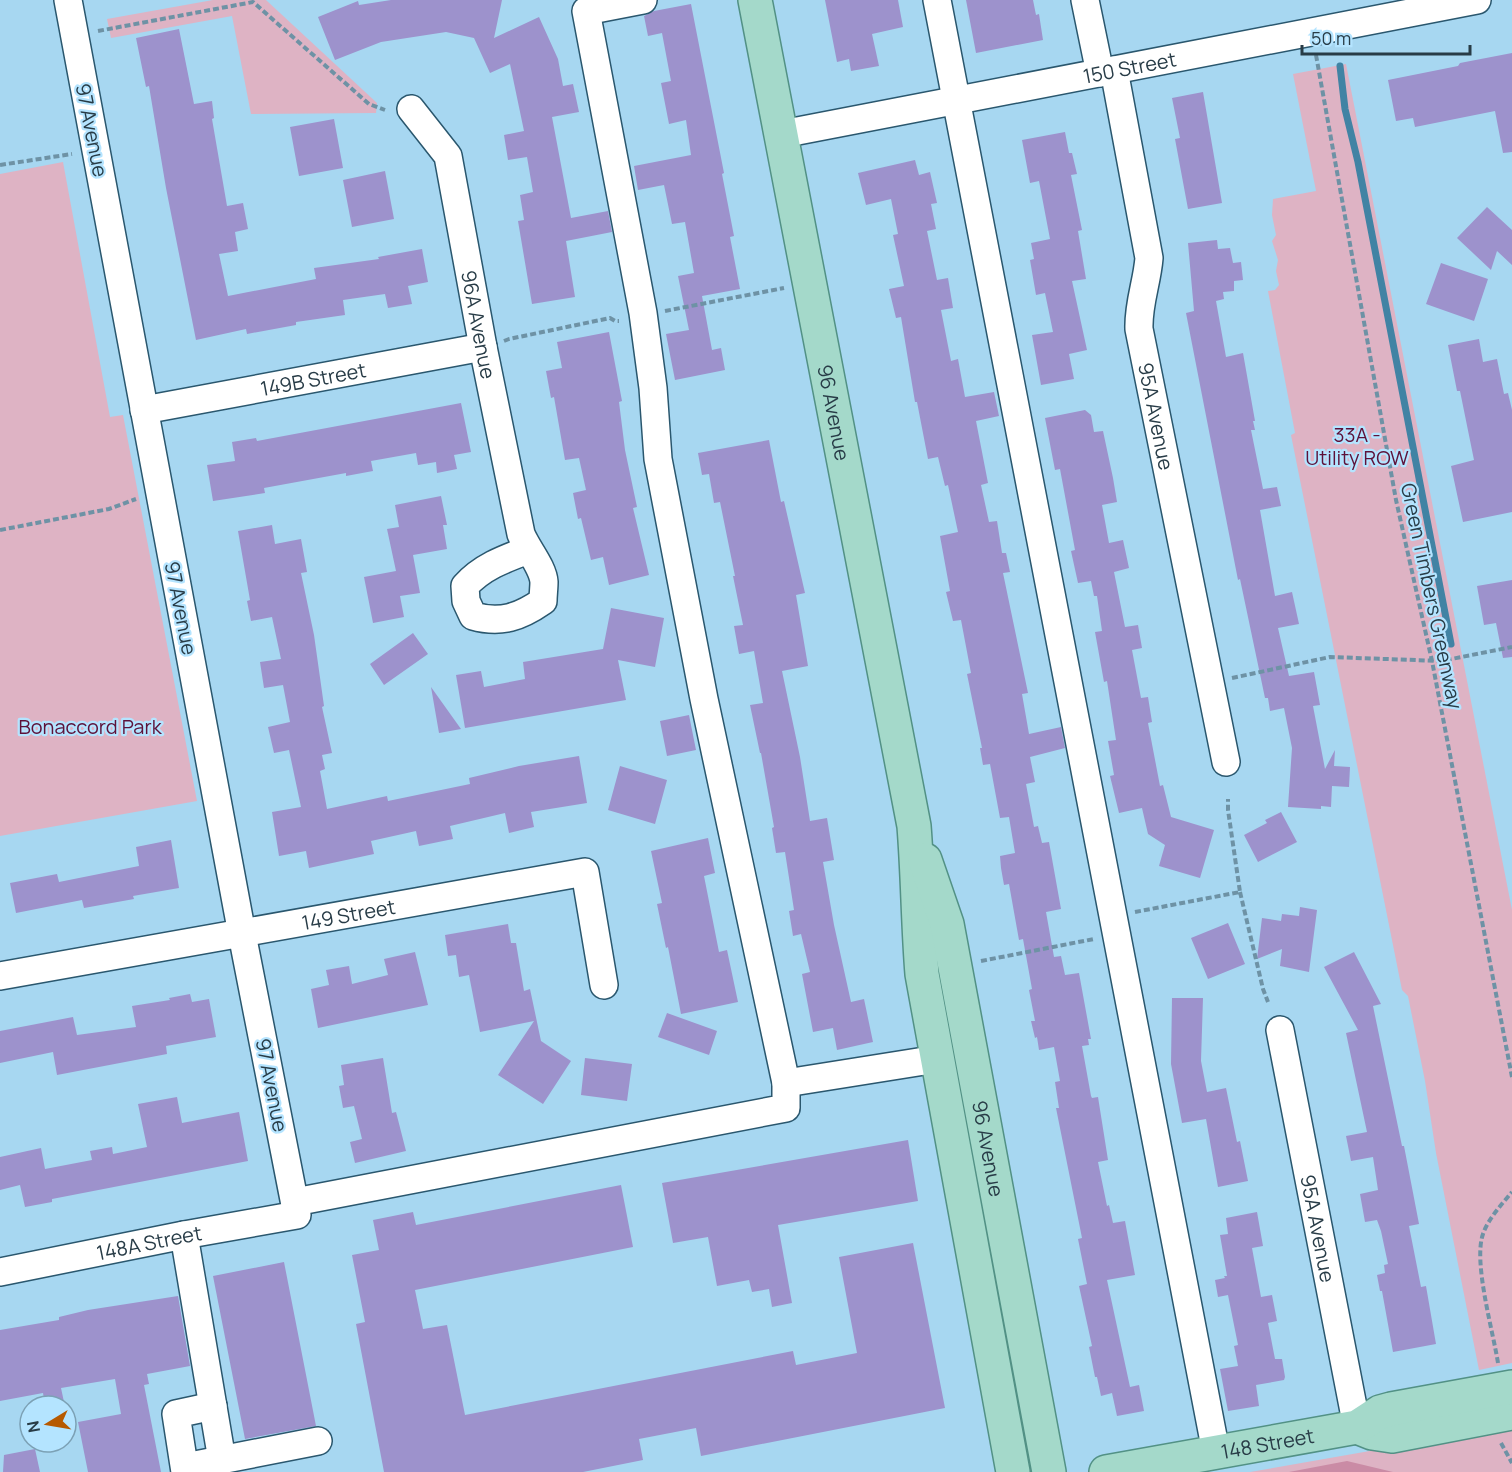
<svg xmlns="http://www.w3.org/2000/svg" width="1512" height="1472" viewBox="0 0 1512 1472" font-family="Manrope,sans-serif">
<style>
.green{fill:#deb3c4}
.forest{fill:#ca8ba5}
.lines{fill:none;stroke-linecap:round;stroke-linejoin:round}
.stream{stroke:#4183a4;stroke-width:7}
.building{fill:#9d92cc}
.minor-casing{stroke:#2a576e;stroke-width:30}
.major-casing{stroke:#529185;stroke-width:36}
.path{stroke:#6e92a5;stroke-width:4;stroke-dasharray:6 3;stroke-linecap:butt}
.minor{stroke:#fff;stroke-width:27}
.major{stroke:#a4d9ca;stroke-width:33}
.labels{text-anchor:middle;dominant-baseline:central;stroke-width:4.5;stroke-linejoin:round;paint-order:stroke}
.street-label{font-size:20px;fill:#283c47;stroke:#b4e4ff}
.park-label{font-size:20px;fill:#5d1139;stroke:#b4e4ff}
</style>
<rect width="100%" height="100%" fill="#a7d7f1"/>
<path class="green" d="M213,0h53l111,103 -1,10 -125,1 -19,-98 -121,22 -4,-19z
M1346,64l166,846v453l-33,7 -43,-217 -11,-72 -17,-85 -6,-6 -111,-555 4,-2 -27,-142 7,-1 4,-5 -3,-14 2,-11 -6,-19 4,-6 -4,-20 1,-16 43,-8 -23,-117z
M63,162l47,255 13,-2 74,386 -197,35v-662z
M1512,1426v46h-262z"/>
<path class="forest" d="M1347,1461l46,11h-104z"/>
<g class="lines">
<path class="stream" d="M1340,66l5,43 13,53 93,482"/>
</g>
<path class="building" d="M391,0h111l-8,38 45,-21 19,42 5,27 10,-2 6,28 -27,5 19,101 37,-7 4,21 -46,9 9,56 -43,7 -14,-83 6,-1 -4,-25 13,-3 -6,-35 -19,3 -4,-25 20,-4 -14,-67 -20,9 -16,-35 -28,-6 -65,10 -46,18 -17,-43 40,-16 1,4z
M825,0h73l5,27 -31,7 7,32 -28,5 -2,-12 -12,3z
M966,0h67l3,15 3,-1 4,26 -67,13z
M691,4l33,169 -2,1 12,62 -4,1 10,52 -38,7 10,54 9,-2 4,22 -50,10 -9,-46 23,-4 -11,-54 16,-3 -9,-51 -13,2 -8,-39 -26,5 -4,-24 57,-11 -5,-35 -17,4 -8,-41 10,-2 -9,-48 -14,3 -4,-20 10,-5z
M179,29l15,75 18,-3 2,17 -2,1 15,87 16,-3 5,26 -13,3 3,19 -19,3 9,42 88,-17 -2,-11 65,-9 -1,-2 44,-8 6,33 -20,4 4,18 -24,4 -3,-14 -42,6 2,15 -49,7v3l-49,9 -1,-5 -50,11 -30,-152 -17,-102 -3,1 -10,-49z
M1512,53v99l-9,1 -8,-42 -80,16 -2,-9 -17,3 -8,-41 70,-14 2,-3z
M1203,92l19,111 -34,6 -13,-70 5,-1 -8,-40z
M334,119l9,49 -44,8 -9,-49z
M1065,132l4,21h3l5,21 -6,1 11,55 -4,1 8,48 -14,2 15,69 -18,4 5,25 -33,6 -9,-50 21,-3 -8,-39 -9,2 -6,-35 4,-1 -3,-16 19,-4 -11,-58 -9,2 -8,-43z
M915,160l4,15 11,-3 7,31 -6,1 5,25 -9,2 10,49 11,-2 5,30 -12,2 10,51 7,-2 7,38 29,-5 5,24 -23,5 12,62 -7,2 8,37 8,-1 5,32h4l4,19 -7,1 25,120 -6,1 7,40 32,-7 4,21 -35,9 5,25 -9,2 8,43 4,-1 4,17 7,-1 12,67 -15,3 8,45 7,-1 4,19 14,-2 12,66h-3l1,6 -7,1 9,50 1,2 6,-1 10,63 -10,2 9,44 2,-1 4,18 12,-2 10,54 -28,5 23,107 9,-2 5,26 -27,5 -5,-23 -11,3 -4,-19h-2l-6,-30 3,-1 -13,-60 8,-2 -9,-45 4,-1 -26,-130h3l-4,-26 5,-1 -6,-34 -15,3 -2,-13 -2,1 -4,-17h4l-6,-31 3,-1 -9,-50 -4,1 -10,-56 -5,1 -3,-17 -1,-12 15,-3 -6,-36 -9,1 -10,-54 -7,1 -3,-17h2l-15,-74 4,-1 -10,-53 -8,1 -7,-29 4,-1 -10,-55 18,-4 -10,-47 -3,1 -7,-29 -10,2 -11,-57h-2l-14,-85 -5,1 -7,-29 15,-3 -11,-51 5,-1 -7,-35 -25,6 -8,-32z
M385,171l9,48 -42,8 -9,-47z
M1487,207l25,23v35l-15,-14 -6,19 -34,-32z
M1217,240l1,9 12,-1 3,15 8,-1 2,18 -9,1v10l-11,1 1,7 -8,2 10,56 17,-4 12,68h-2l2,9h-4l12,59 14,-2 4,19 -21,4 15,86 17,-4 7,32 -21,4 11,48 25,-4 6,33 -7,1 12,63 10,-19 -1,16 16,1 -1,20 -17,-1 -1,21 -10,-1v3l-33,-2 4,-59 -8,-40 -14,3 -2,-13h-3l-25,-119 -2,1 -52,-267 8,-2 -6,-68z
M1441,263l47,16 -14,42 -48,-17z
M609,332l13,69 -3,1 6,48 12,57 -4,1 16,67 -40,10 -6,-28 -12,3 -10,-42 -3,1 -5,-26 13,-3 -7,-32 -14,2 -11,-63 -3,1 -5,-27 16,-3 -5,-26z
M1479,339l4,23 14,-3 7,35 4,-1 4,17v102l-49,10 -12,-56 23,-6 -14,-69h-3l-9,-46z
M461,403l10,49 -17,3 3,14 -20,4 -1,-11 -18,3 -2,-12 -45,8 2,10 -27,5v-3l-82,15 1,5 -52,8 -6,-36 28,-4 -3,-19 24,-4 1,3z
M1085,410l6,5 3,17 9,-1 10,47 4,24 -15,3 7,38 14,-3 6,28 -15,4 11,55 13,-2 4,23 -10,2 9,48 7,-1 4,25 -4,1 12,63 3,-1 8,32 43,13 -14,48 -41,-12 6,-21 -17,-11 -6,-26 -23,5 -9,-37 4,-1 -6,-34 8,-1 -9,-59 -3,1 -9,-50 7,-1 -5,-35h-3l-3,-15 -13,2 -7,-32 4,-1 -15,-81 -5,1 -10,-52z
M769,440l12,62 3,-1 21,92 -9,2 12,71 -26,5 18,86 10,64 17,-3 7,42 -11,2 11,63 17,77 13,-3 9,43 -36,8 -4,-22 -20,4 -11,-58 8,-2 -9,-38 -8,2 -4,-25 5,-1 -9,-58 -9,1 -4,-25 2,-1 -13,-74h-1l-10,-48 13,-2 -9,-52 -15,3 -5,-28 9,-1 -10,-49h2l-15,-74 -6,1 -5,-29 -7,1 -4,-22z
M441,496l6,29h-4l4,24 -34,6 7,38 -20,3 4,21 -31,6 -9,-46 32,-6 -9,-42 12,-2 -4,-22z
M272,525l3,19 26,-5 6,33 -6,1 13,62 10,71 -2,1 10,46 -10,2 3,14 -5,2 7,38 60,-13 1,5 82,-17 -1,-6 50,-12 60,-10 8,47 -56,9 3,15 -25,6 -4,-20 -55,13 3,13 -34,7 -3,-15 -45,10 3,13 -65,14 -3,-17 -27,5 -7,-44 29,-5 -12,-57 -15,3 -6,-26 22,-5 -7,-37 -19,3 -4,-26 21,-3 -9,-42 -21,4 -4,-20 3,-1 -12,-69z
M1512,580v77l-9,1 -7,-35 -12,2 -7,-39z
M611,608l53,10 -9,49 -37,-7 8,40 -161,28 -9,-53 25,-4 3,16 41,-8 -2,-17 80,-13z
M413,633l15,21 -44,31 -14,-21z
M431,687l30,42 -22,4z
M689,715l7,35 -29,6 -7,-35z
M620,766l47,14 -12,44 -47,-14z
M1281,812l16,30 -39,20 -14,-27 23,-12 -2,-3z
M708,838l7,35 -11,3 15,76 8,-2 11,52 -57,12 -13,-67 -2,1 -9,-44 5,-1 -11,-52z
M171,840l8,48 -46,8 1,3 -50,9 -2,-8 -66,13 -6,-30 47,-9 2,8 80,-16 -3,-19z
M1300,907l17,3 -8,62 -29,-6 2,-17 -25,10 5,-41 19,3 1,-7 17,2z
M1228,923l17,41 -37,15 -17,-41z
M508,924l3,19h5l8,48 6,-2 11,52 30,20 -28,43 -45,-29 36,-54 -54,11 -11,-57 -10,2 -3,-22 -8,1 -3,-21z
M415,952l13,53 -110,23 -7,-39 18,-4 -3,-15 23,-4 3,18 36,-9 -4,-16z
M1354,952l27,52 -8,2 29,140h2l15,78 -10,2 12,61 5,-1 10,58 -43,8 -11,-61h-2l-3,-16 8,-2 -1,-8 4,-1 -7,-33 -4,-11 -12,2 -5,-28 18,-4 -5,-33 -22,4 -5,-25 21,-4 -21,-99 12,-3 -34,-63z
M190,994l2,8 17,-3 7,38 -50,9 1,8 -110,21 -4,-23 -53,11v-32l73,-14 4,18 59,-8 -4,-21 38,-6 -1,-2z
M1172,998h31l-2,63 6,31 19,-4 11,54 3,-1 8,40 -30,6 -12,-68 -24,4 -11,-59z
M667,1013l50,18 -8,24 -51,-18z
M383,1058l9,55 4,-1 10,39 -51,12 -5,-21 12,-3 -8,-33 -11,2 -4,-22 5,-1 -3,-20z
M585,1058l47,6 -5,37 -46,-6z
M177,1097l5,26 57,-11 9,49 -196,38v3l-27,5 -5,-22 -20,5v-33l41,-9 4,21 47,-9 -2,-9 22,-4 1,7 34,-7 -9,-43z
M908,1140l10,61 -140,24 14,78 -20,4 -3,-18 -17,3 -3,-12 -32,6 -9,-49 -35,6 -11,-60z
M621,1185l12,62 -218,43 8,39 24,-4 18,90 328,-64 3,14 61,-12 -18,-96 74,-14 32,165 -244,48 -5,-28 -57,11 4,21 -60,12h-199l-28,-148 9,-2 -13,-67 27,-5 -6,-30 40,-8 3,13z
M1257,1212l6,34 -11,2 9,49 11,-2 5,26 -9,2 7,36h7l3,18 -1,3 -28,5 3,21 -31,5 -8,-42 18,-3 -4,-20 4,-1 -10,-50 -10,2 -3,-17 10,-2 -1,-2h3l-7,-41 8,-1 -2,-16z
M284,1262l32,164 -71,13 -32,-163z
M178,1296l12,70 -43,8 2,10 -5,1 17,87h-73l-10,-50 43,-8 -6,-35 -54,9 3,14 -19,3 -2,-12 -43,8v-71l59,-10v-3l29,-7z
M35,1449l5,23h-37l1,-17z"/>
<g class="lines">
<g class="minor-casing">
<g id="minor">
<path d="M643,0l-57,11 57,302 10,75 5,71 46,240 82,384 151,-24"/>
<path d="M937,0l279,1452"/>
<path d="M1085,0l15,73"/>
<path id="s1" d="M1114,70l35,188c-2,25 -11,46 -10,71l87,433"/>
<path id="s2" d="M411,109l37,47 35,191 38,187c6,15 22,33 23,48 0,6 -1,13 -1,19 -23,16 -42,23 -70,15l-7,-15 -1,-15c17,-19 39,-27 63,-36"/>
<path id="s3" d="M782,134l695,-134"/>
<path id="s4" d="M144,410l339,-63"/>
<path id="s5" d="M0,976l585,-104 19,113"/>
<path id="s6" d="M1280,1030l77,397"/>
<path d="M295,1202l491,-94v-25"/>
<path d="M184,1235l38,225"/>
<path id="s7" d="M0,1272l184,-37 113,-20 -55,-281 -174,-934"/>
<path d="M185,1467l133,-26"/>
<path d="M185,1472l-9,-58 37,-8"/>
</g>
</g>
<g class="major-casing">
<g id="major">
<path id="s8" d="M755,0l159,826c4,50 4,99 8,148l91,498"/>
<path id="s9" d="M925,860l22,64 102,548"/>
<path d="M1357,1427l15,6 20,3 120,-23"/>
<path id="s10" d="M1106,1472l251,-45 23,-15 11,-3 121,-22"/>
</g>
</g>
<path class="path" d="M98,31l155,-29 116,102 16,6
M1316,55l80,445 36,161 80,416
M0,165l72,-11
M665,311l119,-23
M504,341l5,-2 101,-21 5,3h4
M0,530l109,-21 27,-10
M1232,678l98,-21 111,4 71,-14
M1240,892l23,97 5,13
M1135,912l105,-20 -12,-82v-11
M981,961l113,-22
M1498,1363c-5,-32 -25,-101 -15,-129 5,-15 19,-30 29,-42
M1501,1443l11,20"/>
<use href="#minor" class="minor"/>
<use href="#major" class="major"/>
</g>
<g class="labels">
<g class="street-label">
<text stroke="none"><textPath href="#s3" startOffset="354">150 Street</textPath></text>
<text transform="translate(92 130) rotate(79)">97 Avenue</text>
<text stroke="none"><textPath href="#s2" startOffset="231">96A Avenue</textPath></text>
<text stroke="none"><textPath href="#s4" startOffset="172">149B Street</textPath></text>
<text stroke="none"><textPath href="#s8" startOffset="420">96 Avenue</textPath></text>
<text stroke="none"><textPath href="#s1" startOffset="352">95A Avenue</textPath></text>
<text transform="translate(1432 596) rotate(78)">Green Timbers Greenway</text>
<text transform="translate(181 608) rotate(79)">97 Avenue</text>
<text stroke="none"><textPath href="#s5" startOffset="354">149 Street</textPath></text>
<text transform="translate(272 1085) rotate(79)">97 Avenue</text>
<text stroke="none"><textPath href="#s9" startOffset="296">96 Avenue</textPath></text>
<text stroke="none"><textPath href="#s6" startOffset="202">95A Avenue</textPath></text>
<text stroke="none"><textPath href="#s7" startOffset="152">148A Street</textPath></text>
<text stroke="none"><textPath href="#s10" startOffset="164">148 Street</textPath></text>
</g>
<g class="park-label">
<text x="1357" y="434">33A -<tspan x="1357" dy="23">Utility ROW</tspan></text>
<text x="90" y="726">Bonaccord Park</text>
</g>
</g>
<g transform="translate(48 1424) rotate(259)"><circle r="28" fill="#b4e4ff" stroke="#7ca1b5" stroke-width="1.5"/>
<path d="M0-4.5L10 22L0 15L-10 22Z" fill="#b65900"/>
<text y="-9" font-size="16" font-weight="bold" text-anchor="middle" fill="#283c47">N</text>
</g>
<path d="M1302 45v9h168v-9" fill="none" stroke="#283c47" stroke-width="3"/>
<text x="1311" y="45" font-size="18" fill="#283c47" stroke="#b4e4ff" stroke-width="4.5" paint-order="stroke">50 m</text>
</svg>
